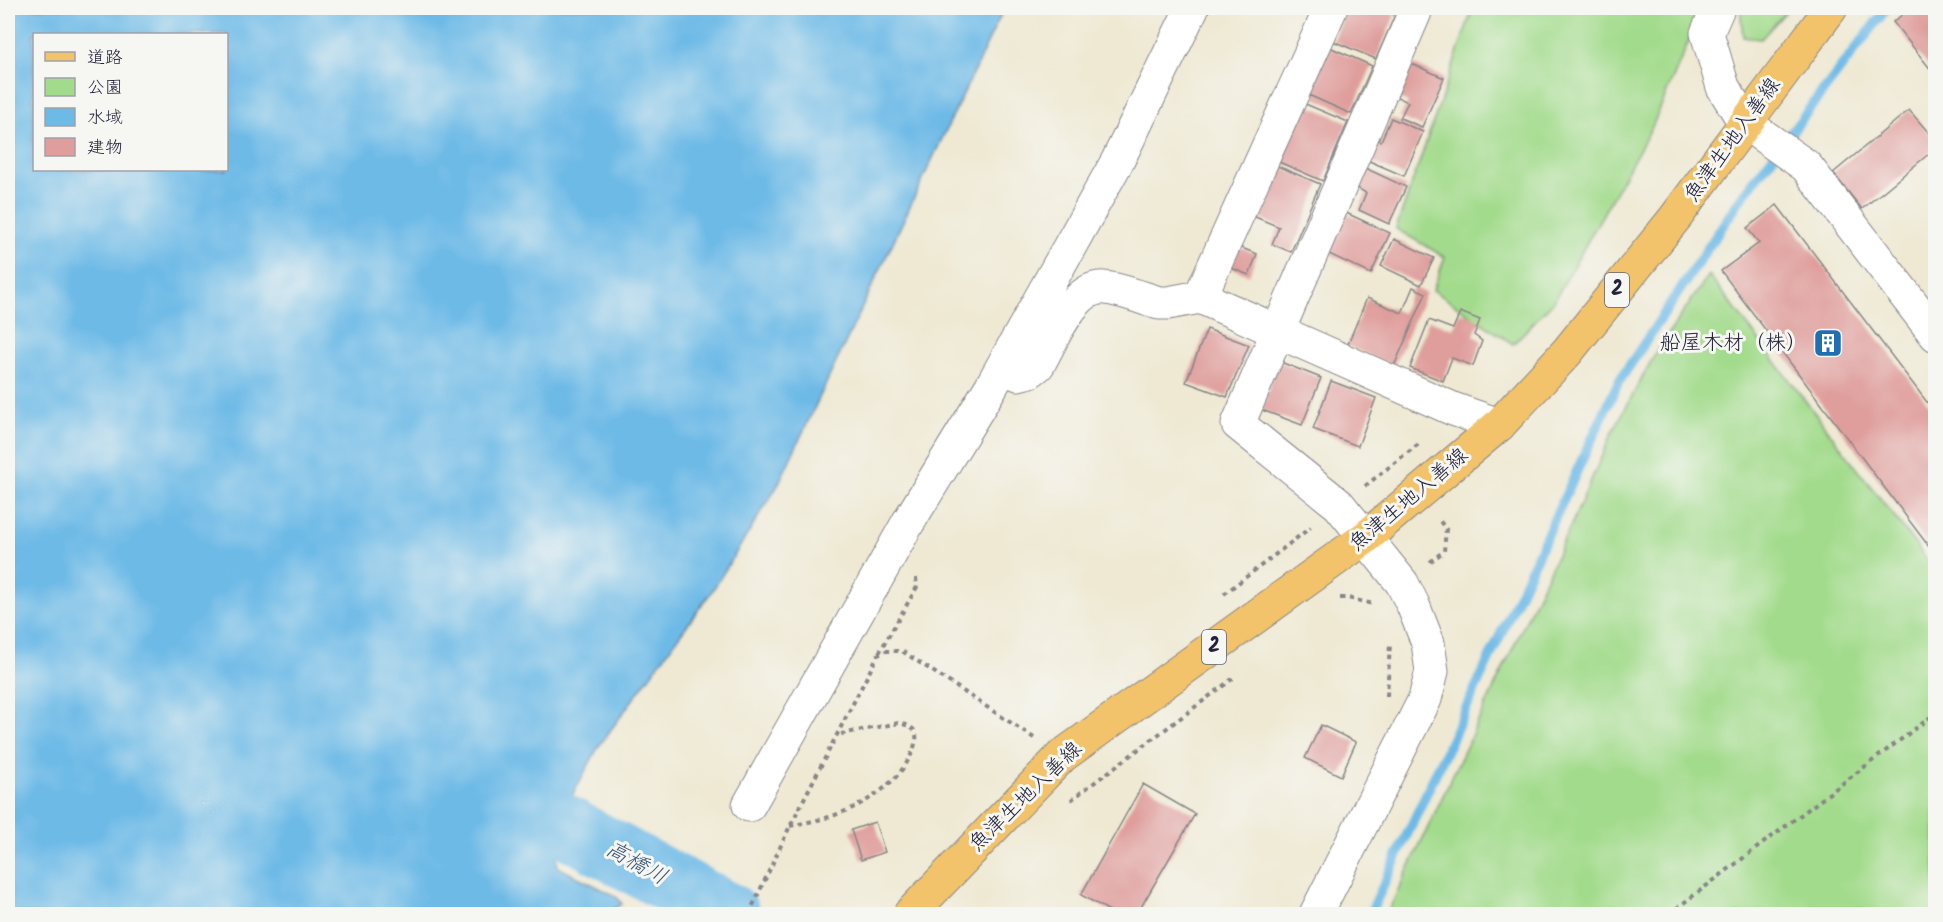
<svg xmlns="http://www.w3.org/2000/svg" width="1943" height="922" viewBox="0 0 1943 922" font-family="Kalam,'Klee One',sans-serif">
<style>
.green{fill:#a3db8c;stroke:#627e64;stroke-width:1.5}
.water{fill:#6dbae7;stroke:#486e91;stroke-width:1.5;fill-rule:evenodd}
.lines{fill:none;stroke-linecap:round;stroke-linejoin:round}
.stream{stroke:#6dbae7;stroke-width:10}
.river{stroke:#6dbae7;stroke-width:62}
.building{fill:#df9e9c}
.minor-casing{stroke:#888687;stroke-width:35}
.major-casing{stroke:#888687;stroke-width:35}
.path{stroke:#888687;stroke-width:4;stroke-dasharray:4.5 4.5;stroke-linecap:butt}
.minor{stroke:#fff;stroke-width:33}
.major{stroke:#f2c36a;stroke-width:33}
.labels{text-anchor:middle;dominant-baseline:central;stroke-width:6;stroke-linejoin:round;paint-order:stroke}
.shield{fill:#f6f6f2;stroke:#626272;stroke-width:1.5}
.shield-label{font-size:20px;font-weight:bold;fill:#22223b}
.street-label{font-size:21px;fill:#22223b;stroke:#f6f6f2}
.poi-label{font-size:21px;fill:#22223b;stroke:#f6f6f2;text-anchor:end}
.water-label{font-size:22px;font-style:italic;fill:#3c5777;stroke:#f6f6f2}
</style>
<rect width="100%" height="100%" fill="#f6f6f2"/>
<filter id="ink" filterUnits="userSpaceOnUse"><feTurbulence type="fractalNoise" baseFrequency=".0167" numOctaves="2"/><feDisplacementMap in="SourceGraphic" scale="12" xChannelSelector="R" yChannelSelector="G"/><feConvolveMatrix kernelMatrix="1 2 1 2 8 2 1 2 1" color-interpolation-filters="sRGB"/></filter>
<filter id="wash" filterUnits="userSpaceOnUse"><feTurbulence type="fractalNoise" baseFrequency=".008" numOctaves="4" result="noise"/><feDisplacementMap in="SourceGraphic" scale="24" xChannelSelector="R" yChannelSelector="G"/><feGaussianBlur stdDeviation="1.35" result="paint"/><feColorMatrix in="noise" values="0 0 0 0 0 0 0 0 0 0 0 0 0 0 0 0 0 1.4 0 .05"/><feComposite in="paint" operator="in"/></filter>
<g filter="url(#wash)">
<rect width="100%" height="100%" fill="#efe9d3"/>
<path class="green" d="M1473,8h230l-51,119 -98,174 -41,43 -80,-54 12,-33 -49,-28z
M1740,8h49l-28,31 -18,-2z
M1709,275l226,295v344h-548l184,-389 41,-92 44,-81z"/>
<path class="water" d="M8,8h996l-227,479 -65,104 -113,155 -46,85 5,36 58,29 6,8 -16,10h-598zM34,34h192v136h-192z"/>
<g class="lines">
<path class="stream" d="M1370,914l248,-531 123,-185 146,-190"/>
<path class="river" d="M543,814l186,100"/>
</g>
<g id="blocks">
<path class="building" d="M1347,8h31l17,7 -19,44 -43,-18z
M1911,8h25v68l-43,-54z
M1325,45l47,21 -21,48 -47,-21z
M1410,63l34,15 -22,49 -22,-9 8,-16 -13,-6z
M1303,103l45,19 -25,59 -44,-19z
M1909,110l27,31v7l-74,61 -29,-36z
M1391,118l32,14 -19,44 -37,-16 9,-21 5,2z
M1275,165l45,19 -29,68 -19,-8 7,-17 -26,-11z
M1363,167l43,20 -17,37 -30,-14 7,-17 -12,-7z
M1777,205l159,209v142l-215,-285 38,-28 -12,-15z
M1344,212l46,21 -19,41 -46,-22z
M1394,239l40,19 -13,27 -40,-19z
M1239,247l18,7 -8,21 -18,-7z
M1413,287l13,6 -32,73 -47,-20 20,-48 35,15z
M1460,312l20,8 -6,15 8,6 -9,25 -21,-8 -9,23 -33,-13 19,-48 24,9z
M1207,329l42,16 -22,52 -41,-15z
M1278,361l43,17 -19,47 -40,-15z
M1331,381l45,17 -18,48 -45,-17z
M1321,725l35,17 -15,34 -36,-18z
M1143,784l52,30 -58,100h-22l-34,-19z
M875,822l10,30 -24,8 -10,-30z"/>
</g>
</g>
<g filter="url(#ink)">
<use href="#blocks" fill-opacity="0" stroke="#888687" stroke-width="1.5"/>
<g class="lines">
<g class="minor-casing">
<path id="minor" d="M1718,8l-11,25 16,54 22,36 61,43 130,169
M1200,297l131,-289
M1003,366l15,8 12,-3 8,-6c13,-23 36,-81 67,-77 18,2 37,10 54,15h9l32,-6 253,112 46,16
M749,805l160,-284 82,-134 127,-227 74,-152
M1316,914l109,-215 7,-28 -4,-28 -15,-38 -11,-22 -63,-78 -101,-81 177,-412 -2,-4"/>
</g>
<g class="major-casing">
<path id="major" d="M910,914l152,-158 303,-218 134,-113 68,-73 108,-134 156,-210"/>
</g>
<path class="path" d="M1365,486l55,-43
M1430,562l14,-11 2,-22 -7,-9
M1224,594l87,-67
M1340,598h8l25,6
M879,653l38,-66 -1,-9
M1387,696l3,-52
M1071,800l164,-123
M790,826c17,-4 37,-7 53,-14 31,-12 66,-38 73,-72 2,-11 -7,-15 -17,-17l-63,12
M749,914l41,-88 88,-171 8,-4h16l132,87
M1669,914l267,-201"/>
<use href="#minor" class="minor"/>
<use href="#major" class="major"/>
</g>
</g>
<defs>
<g id="building-square" transform="scale(1.5)"><rect x="-9" y="-9" width="18" height="18" rx="4" fill="#1f6fb2" stroke="#f6f6f2"/><path d="M-4-6H4V6H1V3H-1V6H-4ZM-2.5-4.3h1.7v1.8h-1.7ZM.8-4.3h1.7v1.8H.8ZM-2.5-1h1.7V.8h-1.7ZM.8-1h1.7V.8H.8Z" fill="#fff"/></g>
</defs>
<g fill-rule="evenodd">
<use href="#building-square" x="1828" y="343"/>
</g>
<g class="labels">
<g class="shield">
<rect x="1605" y="273" width="24" height="34" rx="4.5"/>
<rect x="1202" y="630" width="24" height="34" rx="4.5"/>
</g>
<g class="shield-label">
<text x="1617" y="290">2</text>
<text x="1214" y="647">2</text>
</g>
<g class="street-label">
<text transform="translate(1733 140) rotate(-54)">魚津生地入善線</text>
<text transform="translate(1409 500) rotate(-40)">魚津生地入善線</text>
<text transform="translate(1026 797) rotate(-44)">魚津生地入善線</text>
</g>
<g class="poi-label">
<text x="1807" y="343">船屋木材（株）</text>
</g>
<g class="water-label">
<text transform="translate(636 864) rotate(29)">高橋川</text>
</g>
</g>
<rect width="1943" height="922" fill="none" stroke="#f6f6f2" stroke-width="30"/>
<rect x="33" y="33" width="195" height="138" fill="#f6f6f2" stroke="#a1a1a9" stroke-width="1.5"/>
<rect x="45" y="52" width="30" height="9" fill="#f2c36a" stroke="#a1a1a9" stroke-width="1.5"/>
<text x="87" y="63" font-size="18" fill="#22223b">道路</text>
<rect x="45" y="78" width="30" height="18" fill="#a3db8c" stroke="#a1a1a9" stroke-width="1.5"/>
<text x="87" y="93" font-size="18" fill="#22223b">公園</text>
<rect x="45" y="108" width="30" height="18" fill="#6dbae7" stroke="#a1a1a9" stroke-width="1.5"/>
<text x="87" y="123" font-size="18" fill="#22223b">水域</text>
<rect x="45" y="138" width="30" height="18" fill="#df9e9c" stroke="#a1a1a9" stroke-width="1.5"/>
<text x="87" y="153" font-size="18" fill="#22223b">建物</text>
</svg>
